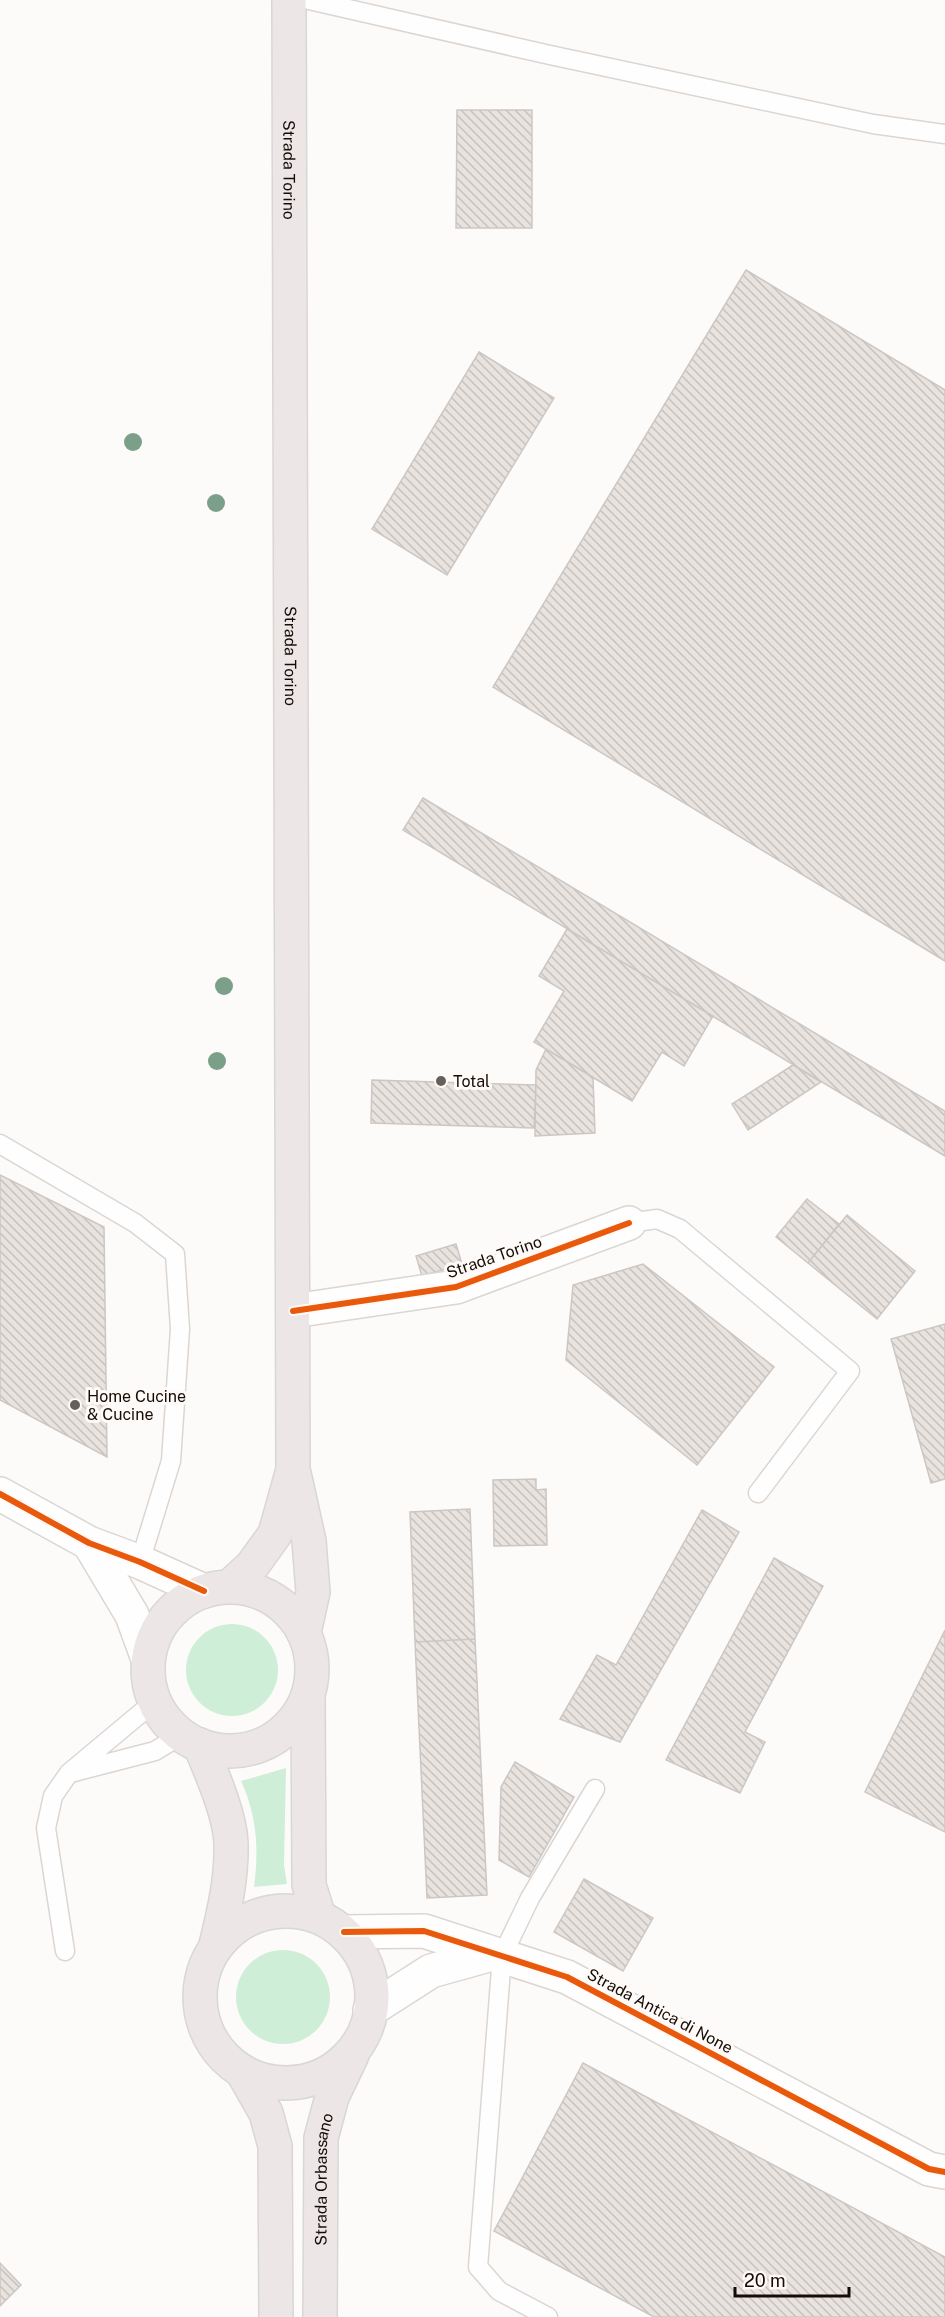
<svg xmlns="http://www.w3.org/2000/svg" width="945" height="2317" viewBox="0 0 945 2317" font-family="'Public Sans',sans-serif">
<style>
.grass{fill:#cfeed7}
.building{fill:url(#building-back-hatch);stroke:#cdc7c3;stroke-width:1.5}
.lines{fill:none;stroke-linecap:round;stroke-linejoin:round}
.service-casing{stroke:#dbd6d2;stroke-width:21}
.minor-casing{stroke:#dbd6d2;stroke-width:36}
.primary-casing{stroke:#d9d7d5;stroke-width:36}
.service{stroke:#fffefe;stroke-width:18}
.minor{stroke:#fffefe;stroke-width:33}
.primary{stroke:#ece6e6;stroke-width:33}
.cycleway-casing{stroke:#fffaf7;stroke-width:10}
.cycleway{stroke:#e8590c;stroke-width:6}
.tree{fill:#7b9f89}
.poi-dot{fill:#66605c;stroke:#fffaf7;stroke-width:2}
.labels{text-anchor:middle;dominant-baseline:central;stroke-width:6;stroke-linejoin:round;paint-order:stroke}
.street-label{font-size:16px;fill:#140d07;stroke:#fffaf7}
.poi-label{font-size:16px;fill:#140d07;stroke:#fffaf7;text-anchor:start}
</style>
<defs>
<pattern id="building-back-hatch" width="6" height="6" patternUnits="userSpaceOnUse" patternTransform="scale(1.5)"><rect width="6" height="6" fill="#e8e3df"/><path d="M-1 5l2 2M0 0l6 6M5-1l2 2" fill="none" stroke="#c6c2be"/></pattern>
</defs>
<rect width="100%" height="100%" fill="#fdfbf9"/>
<path class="grass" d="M186 1670a46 46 0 1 1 92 0a46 46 0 1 1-92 0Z
M286,1768l-2,97 3,19 -33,3c5,-38 3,-71 -13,-106z
M236 1997a47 47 0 1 1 94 0a47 47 0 1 1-94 0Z"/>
<path class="building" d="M457,110h75v118h-76z
M746,270l199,120v571l-452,-274z
M479,352l75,46 -107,177 -75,-46z
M423,798l522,313v45l-542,-326z
M567,929l146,87 -29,50 -22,-14 -30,49 -98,-59 30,-51 -25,-15z
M546,1049l47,28 2,56 -60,3 1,-66z
M793,1065l28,17 -73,48 -16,-26z
M372,1080l164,5 -2,43 -163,-5z
M0,1175l104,52 3,230 -107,-57z
M807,1199l32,25 -31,39 -32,-26z
M847,1215l68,56 -38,48 -69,-56z
M456,1244l6,20 -40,12 -6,-20z
M643,1264l131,103 -77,98 -131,-105 7,-75z
M945,1324v155l-14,4 -40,-144z
M536,1479v11l10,-1 1,56 -53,1 -1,-66z
M470,1509l5,130 -60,3 -5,-130z
M702,1510l37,22 -119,210 -60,-23 37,-64 19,10z
M774,1558l49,28 -78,146 20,10 -25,51 -74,-33z
M945,1630v202l-80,-40z
M475,1639l12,256 -60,3 -12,-256z
M515,1762l59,35 -45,80 -30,-17 2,-73z
M584,1879l69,39 -30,53 -69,-39z
M583,2063l362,194v60h-291l-160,-86z
M0,2263l21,22 -21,21z"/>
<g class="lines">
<g class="service-casing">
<path id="service" d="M309,0l241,55 323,69 72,10
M0,1144l135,79 40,31 5,75 -9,132 -31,101
M629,1223l28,-4 23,10 170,142 -92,122
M74,1772l81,-21 26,-16
M65,1951l-19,-123 7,-32 16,-23 85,-71
M548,2317l-49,-26 -21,-24 24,-311 28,-58 65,-109"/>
</g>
<g class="minor-casing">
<path id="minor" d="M293,1311l163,-24 173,-64
M0,1494l89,49 51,19 64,29
M89,1543l43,72 16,44
M344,1932l80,-1 143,46 362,192 16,3
M370,2010l61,-39 61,-17"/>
</g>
<g class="primary-casing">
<g id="primary">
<path id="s1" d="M289,0l4,1469 16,72 4,51 -9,41"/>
<path d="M230,1586l22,-20 23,-32 17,-61"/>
<circle cx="230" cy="1669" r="82"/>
<path d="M308,1696l1,189 10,32"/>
<path d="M200,1745c11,27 30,69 31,98 1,36 -7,69 -15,102"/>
<circle cx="286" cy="1997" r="86"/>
<path d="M242,2071l24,42 9,33 1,171"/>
<path id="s2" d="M320,2317l1,-179 11,-41 20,-42"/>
</g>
</g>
<use href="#service" class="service"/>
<use href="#minor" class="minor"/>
<use href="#primary" class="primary"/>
<g class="cycleway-casing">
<path id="cycleway" d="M293,1311l163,-24 173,-64
M0,1494l89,49 51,19 64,29
M344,1932l80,-1 143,46 362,192 16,3"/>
</g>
<use href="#cycleway" class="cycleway"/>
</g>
<g class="tree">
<circle cx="133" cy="442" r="9"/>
<circle cx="216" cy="503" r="9"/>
<circle cx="224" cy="986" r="9"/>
<circle cx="217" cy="1061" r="9"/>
</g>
<g class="poi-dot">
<circle cx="441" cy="1081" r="6"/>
<circle cx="75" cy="1405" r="6"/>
</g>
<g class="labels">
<g class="street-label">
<text stroke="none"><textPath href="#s1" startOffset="170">Strada Torino</textPath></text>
<text stroke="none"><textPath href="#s1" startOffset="656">Strada Torino</textPath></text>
<text transform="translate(494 1257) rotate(-19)">Strada Torino</text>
<text transform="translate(660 2011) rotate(28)">Strada Antica di None</text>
<text stroke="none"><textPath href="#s2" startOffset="138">Strada Orbassano</textPath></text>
</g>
<g class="poi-label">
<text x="453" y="1081">Total</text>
<text x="87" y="1396">Home Cucine<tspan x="87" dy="18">&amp; Cucine</tspan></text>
</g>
</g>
<path d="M735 2287v9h114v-9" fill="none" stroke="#140d07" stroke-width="3"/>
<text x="744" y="2287" font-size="18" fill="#140d07" stroke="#fffaf7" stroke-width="4.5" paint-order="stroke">20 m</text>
</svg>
